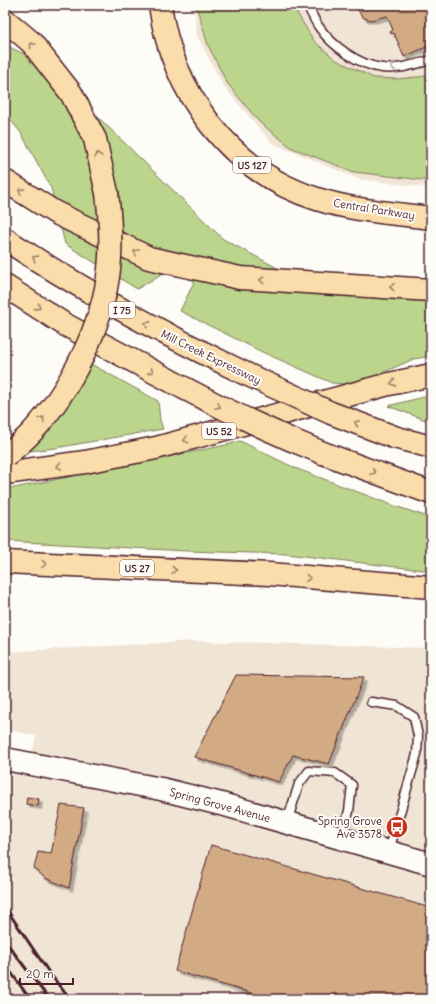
<svg xmlns="http://www.w3.org/2000/svg" width="436" height="1004" viewBox="0 0 436 1004" font-family="Delius,sans-serif">
<style>
.built{fill:#f0e4d4}
.green{fill:#bbd58c;stroke:#827a5c}
.building{fill:#d2ab84;stroke:#4a1f2b;filter:url(#shadow)}
.lines{fill:none;stroke-linecap:round;stroke-linejoin:round}
.service-casing{stroke:#4a1f2b;stroke-width:11}
.secondary-casing{stroke:#4a1f2b;stroke-width:25}
.primary-casing{stroke:#4a1f2b;stroke-width:25}
.motorway-casing{stroke:#4a1f2b;stroke-width:25}
.service{stroke:#fdfcf7;stroke-width:8}
.secondary{stroke:#fdfcf7;stroke-width:22}
.primary{stroke:#fbddab;stroke-width:22}
.motorway{stroke:#fbddab;stroke-width:22}
.rail{stroke:#4a1f2b;stroke-width:3}
.motorway-bridge-casing{stroke:#4a1f2b;stroke-width:25;stroke-linecap:butt}
.motorway-bridge{stroke:#fbddab;stroke-width:22}
.oneway{stroke:#a27e6b}
.oneway2{stroke:#ac999b}
.labels{text-anchor:middle;dominant-baseline:central;stroke-width:4;stroke-linejoin:round;paint-order:stroke}
.shield{fill:#fdfcf7;stroke:#806168;stroke-width:1}
.shield-label{font-size:10px;font-weight:bold;fill:#4a1f2b}
.street-label{font-size:11px;fill:#4a1f2b;stroke:#fdfcf7}
.poi-label{font-size:11px;fill:#4a1f2b;stroke:#fdfcf7;text-anchor:end}
</style>
<defs>
<filter id="shadow"><feDropShadow dx="3.5" dy="3.5" stdDeviation="0" flood-color="#0004"/></filter>
</defs>
<rect width="100%" height="100%" fill="#fdfcf7"/>
<filter id="ink" filterUnits="userSpaceOnUse"><feTurbulence type="fractalNoise" baseFrequency=".025" numOctaves="2"/><feDisplacementMap in="SourceGraphic" scale="8" xChannelSelector="R" yChannelSelector="G"/><feConvolveMatrix kernelMatrix="1 2 1 2 8 2 1 2 1" color-interpolation-filters="sRGB"/></filter>
<g filter="url(#ink)">
<path class="built" d="M194,5h237v183l-73,-9 -86,-36 -48,-56 -27,-51z
M194,641l237,7v351h-426v-240l25,5 -3,20 9,-48 -31,-7v-77z"/>
<path class="green" d="M196,5h100l1,8 17,28 22,19 38,18 22,1 31,-3 4,-2v107l-77,-9 -62,-24 -33,-26 -32,-39 -19,-38z
M5,45l28,13 67,61 123,120 62,33 146,29v55l-17,3 -60,26 -22,-2 -72,-32 -80,-40 15,-31 -22,-13 -36,22 -72,-45 -14,-56 -30,-55 -16,-20z
M91,364l67,37 2,19 3,9 -108,19 -50,6v-12z
M431,395v27l-43,-16z
M240,441l55,27 97,37 39,13v53l-144,-17 -100,-3 -182,-10v-54l9,1 212,-43z"/>
<path class="building" d="M355,5h76v40l-27,12 -10,-24 -3,1 -1,-2 3,-2 -6,-14 -16,4 -7,-2 -3,-3z
M236,675l128,2 -35,87 -36,-9 -14,27 -85,-25z
M27,797l12,2 -1,7 -12,-2z
M61,805l23,3 -15,80 -24,-10 -11,-10 4,-16 13,2z
M211,845l220,63v91h-159l-97,-28z"/>
<g class="lines">
<g class="service-casing">
<path id="service" d="M307,5c4,7 7,15 12,22 13,19 40,38 63,41 17,2 34,-4 49,-8
M371,702l26,4 17,11 4,19 -1,18 -28,97
M287,822l12,-38 10,-13 26,2 17,12 -3,26 -7,27"/>
</g>
<g class="secondary-casing">
<path id="secondary" d="M5,759l156,30 64,16 206,59"/>
</g>
<g class="primary-casing">
<path id="primary" d="M160,5c12,88 71,167 157,194 37,12 76,14 114,19"/>
</g>
<g class="motorway-casing">
<path id="motorway" d="M5,20l26,22 40,51 24,46 12,54
M5,181l51,32 93,45 91,20 191,12
M5,239c76,51 157,94 239,134
M5,286l59,38 120,64
M394,437l37,10
M323,453l108,40
M5,473l80,-11 71,-14 233,-64 42,-9
M5,562l264,12 162,13"/>
</g>
<use href="#service" class="service"/>
<use href="#secondary" class="secondary"/>
<use href="#primary" class="primary"/>
<use href="#motorway" class="motorway"/>
<path class="rail" d="M5,907l45,67 20,25
M5,941l44,58
M5,964l25,35
M5,990l5,9"/>
<g class="motorway-bridge-casing">
<path id="motorway-bridge" d="M244,373l87,40 63,24
M184,388c45,24 92,46 139,65
M5,457c9,-9 19,-16 27,-25 38,-41 71,-107 77,-163 3,-25 1,-51 -2,-76"/>
</g>
<use href="#motorway-bridge" class="motorway-bridge"/>
</g>
<defs><path id="oneway-chevron" d="M-2-3.5L2.5 0L-2 3.5" fill="none" stroke-width="1.6" stroke-linecap="round" stroke-linejoin="round"/></defs>
<g class="oneway">
<use href="#oneway-chevron" transform="translate(32 45) rotate(-131)"/>
<use href="#oneway-chevron" transform="translate(98 155) rotate(-103)"/>
<use href="#oneway-chevron" transform="translate(21 191) rotate(-148)"/>
<use href="#oneway-chevron" transform="translate(136 252) rotate(-154)"/>
<use href="#oneway-chevron" transform="translate(35 258) rotate(-148)"/>
<use href="#oneway-chevron" transform="translate(262 280) rotate(-177)"/>
<use href="#oneway-chevron" transform="translate(392 287) rotate(-177)"/>
<use href="#oneway-chevron" transform="translate(38 307) rotate(33)"/>
<use href="#oneway-chevron" transform="translate(147 324) rotate(-151)"/>
<use href="#oneway-chevron" transform="translate(151 371) rotate(28)"/>
<use href="#oneway-chevron" transform="translate(393 383) rotate(168)"/>
<use href="#oneway-chevron" transform="translate(218 406) rotate(27)"/>
<use href="#oneway-chevron" transform="translate(42 419) rotate(-52)"/>
<use href="#oneway-chevron" transform="translate(357 423) rotate(-158)"/>
<use href="#oneway-chevron" transform="translate(186 440) rotate(165)"/>
<use href="#oneway-chevron" transform="translate(59 466) rotate(172)"/>
<use href="#oneway-chevron" transform="translate(373 472) rotate(21)"/>
<use href="#oneway-chevron" transform="translate(44 564) rotate(3)"/>
<use href="#oneway-chevron" transform="translate(174 570) rotate(3)"/>
<use href="#oneway-chevron" transform="translate(308 578) rotate(5)"/>
</g>
<use class="oneway2" href="#oneway-chevron" transform="translate(393 67) rotate(177)"/>
</g>
<defs>
<g id="bus-disc" transform="scale(1.15)"><circle r="9.5" fill="#c8321e" stroke="#fdfcf7"/><path d="M-5-6H5V4H4V6H2V4H-2V6H-4V4H-5ZM-3.5-4V0h7V-4ZM-3.5 1.2v1.5H-2V1.2ZM2 1.2v1.5H3.5V1.2Z" fill="#fff"/></g>
</defs>
<g fill-rule="evenodd">
<use href="#bus-disc" x="397" y="827"/>
</g>
<g class="labels">
<g class="shield">
<rect x="233" y="157" width="38" height="16" rx="3"/>
<rect x="109" y="302" width="26" height="16" rx="3"/>
<rect x="202" y="423" width="34" height="16" rx="3"/>
<rect x="120" y="560" width="34" height="16" rx="3"/>
</g>
<g class="shield-label">
<text x="252" y="165">US 127</text>
<text x="122" y="310">I 75</text>
<text x="219" y="431">US 52</text>
<text x="137" y="568">US 27</text>
</g>
<g class="street-label">
<text transform="translate(374 209) rotate(9)">Central Parkway</text>
<text transform="translate(211 357) rotate(26)">Mill Creek Expressway</text>
<text transform="translate(220 805) rotate(15)">Spring Grove Avenue</text>
</g>
<g class="poi-label">
<text x="382" y="821">Spring Grove<tspan x="382" dy="13">Ave 3578</tspan></text>
</g>
</g>
<rect width="436" height="1004" fill="none" stroke="#fdfcf7" stroke-width="20"/>
<rect x="10" y="10" width="416" height="984" fill="none" stroke="#4a1f2b" stroke-width="1.5" filter="url(#ink)"/>
<path d="M20 978v6h53v-6" fill="none" stroke="#4a1f2b" stroke-width="2"/>
<text x="26" y="978" font-size="12" fill="#4a1f2b" stroke="#fdfcf7" stroke-width="3" paint-order="stroke">20 m</text>
</svg>
